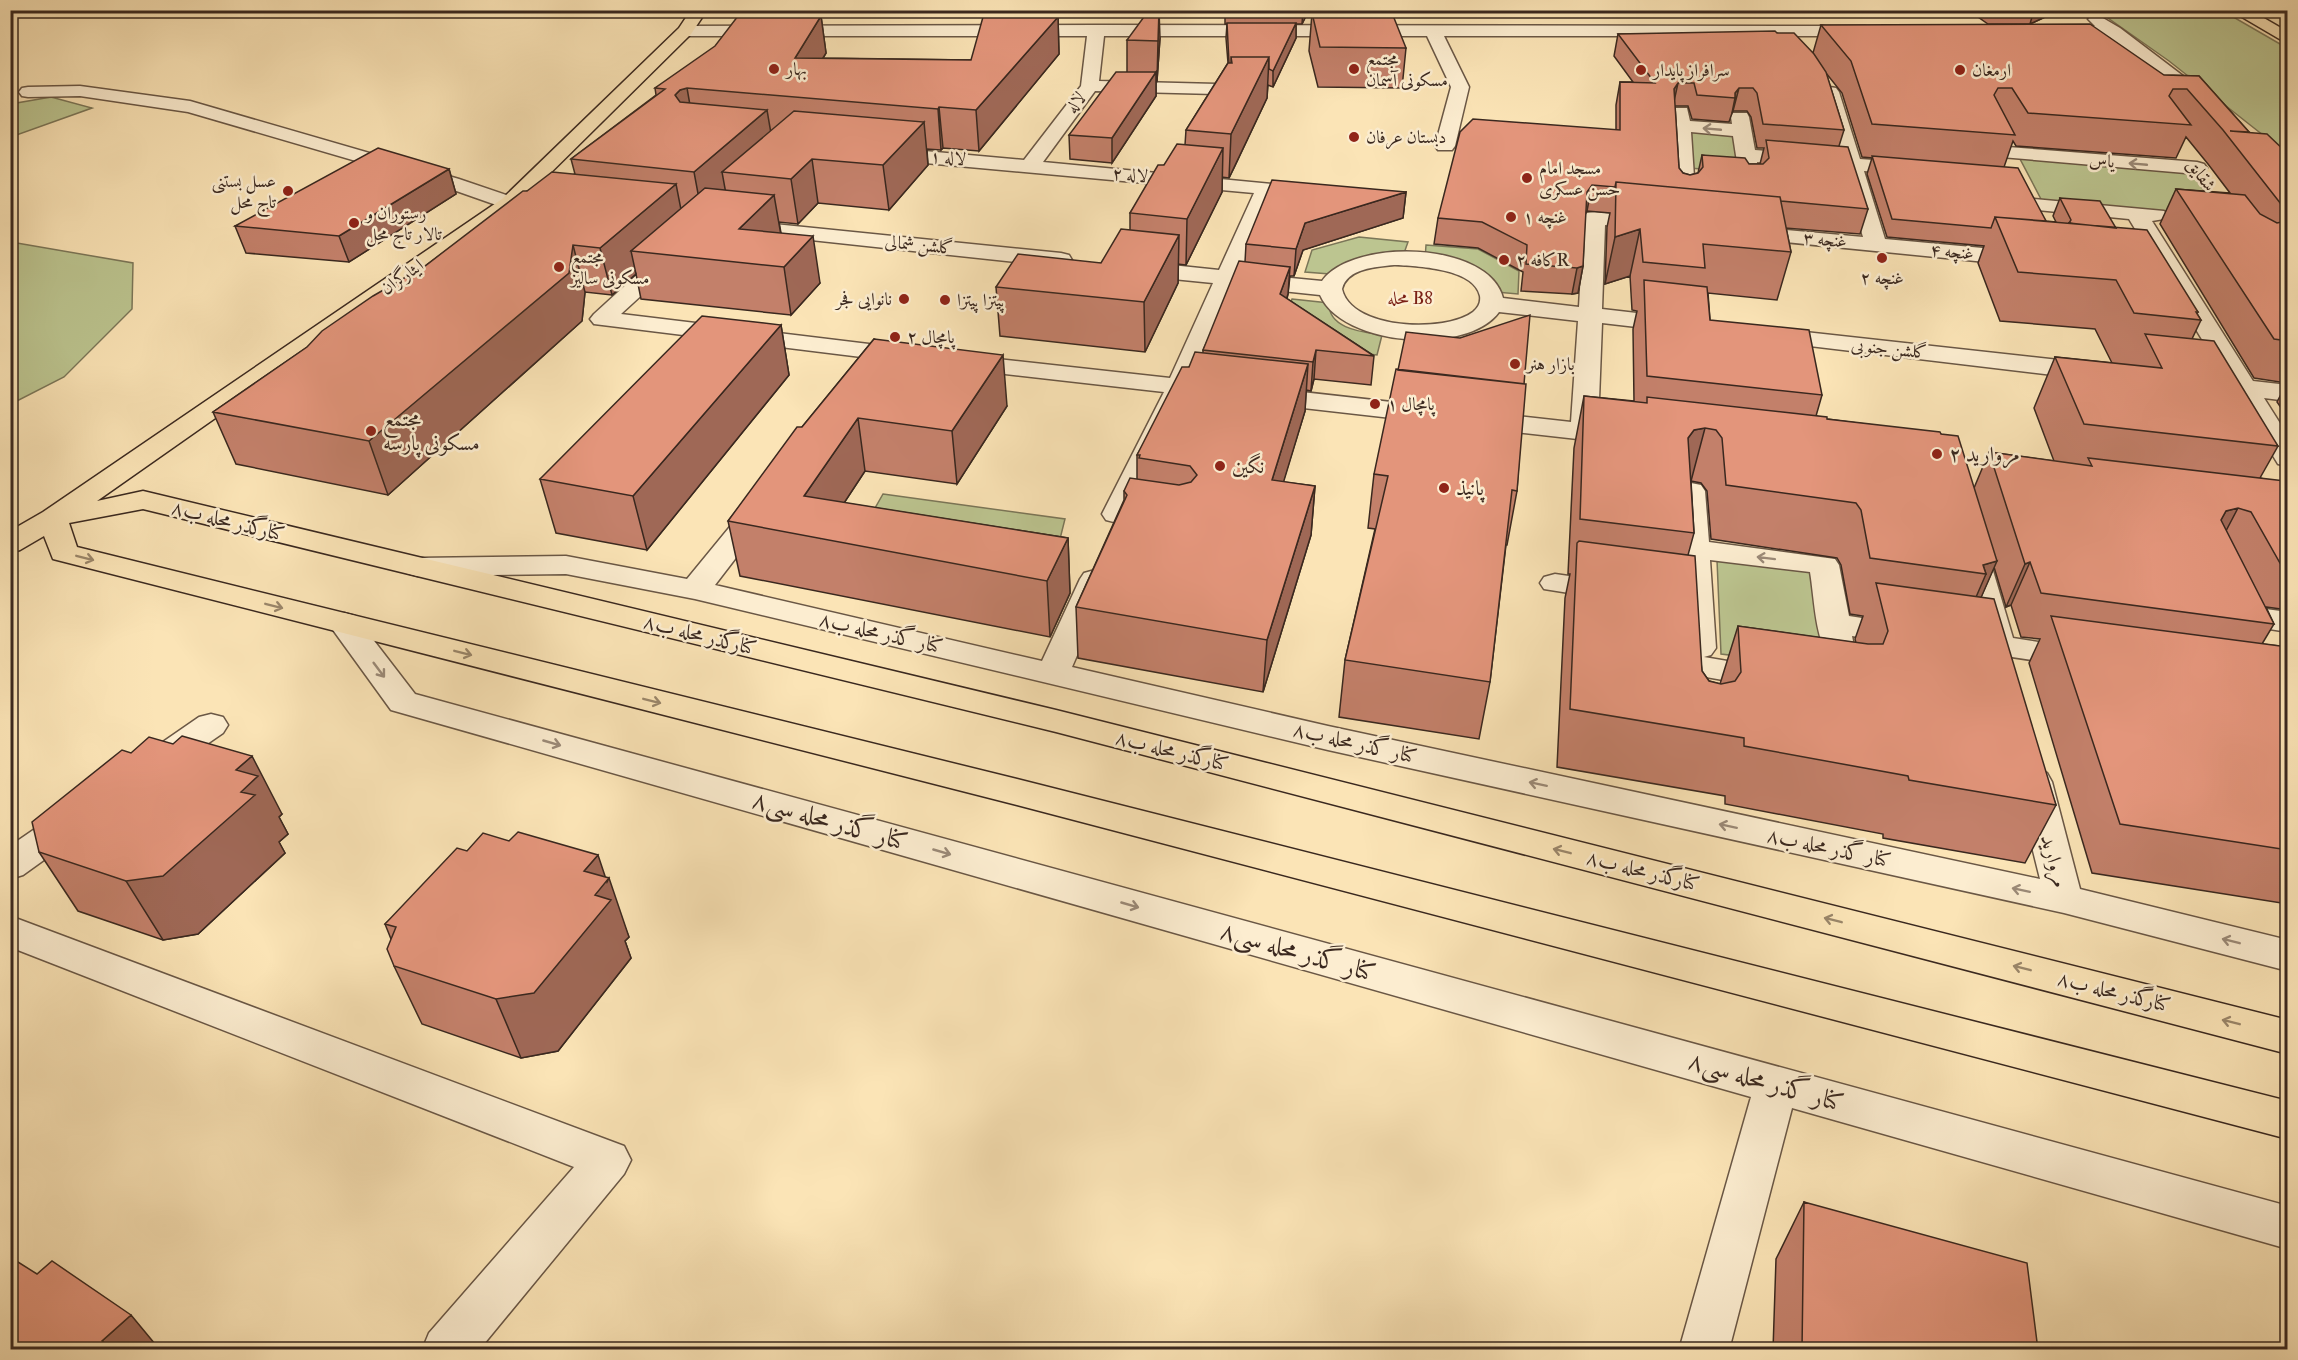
<svg xmlns="http://www.w3.org/2000/svg" width="2298" height="1360" viewBox="0 0 2298 1360" font-family="'IM FELL Double Pica',Amiri,serif">
<style>
.green{fill:#bcc590;stroke:#7b7658;stroke-width:1.5}
.lines{fill:none;stroke-linecap:round;stroke-linejoin:round}
.minor-casing{stroke:#6a5745;stroke-width:3}
.major-casing{stroke:#3a281f;stroke-width:3}
.minor{fill:#fcedd0;fill-rule:evenodd}
.major{fill:#fbe4b6;fill-rule:evenodd}
.wall{fill:#c3806a;stroke:#3a281f;stroke-width:1.5;fill-rule:evenodd}
.shaded-wall{fill:#9f6856;stroke:#3a281f;stroke-width:1.5}
.building{fill:#e3957b;stroke:#3a281f;stroke-width:1.5}
.oneway{stroke:#9b8a78}
.oneway2{stroke:#9a866a}
.poi-dot{fill:#8f2418;stroke:#fcedd0;stroke-width:2}
.labels{text-anchor:middle;dominant-baseline:central;stroke-width:5;stroke-linejoin:round;paint-order:stroke}
.far-poi-label{font-size:18px;fill:#3a281f;stroke:#fcedd0;text-anchor:start}
.far-street-label{font-size:18px;fill:#3a281f;stroke:#fcedd0}
.far-neighbourhood-label{font-size:18px;fill:#7a1f14;stroke:#fcedd0}
.poi-label{font-size:21px;fill:#3a281f;stroke:#fcedd0;text-anchor:start}
.street-label{font-size:21px;fill:#3a281f;stroke:#fcedd0}
.near-street-label{font-size:26px;fill:#3a281f;stroke:#fcedd0}
</style>
<rect width="100%" height="100%" fill="#fbe4b6"/>
<filter id="stains"><feTurbulence type="fractalNoise" baseFrequency=".00333" numOctaves="4"/><feColorMatrix values="0 0 0 0 .2 0 0 0 0 .09 0 0 0 0 .02 0 0 0 .5 -.17"/></filter>
<radialGradient id="worn" r=".72"><stop offset=".6" stop-color="#630" stop-opacity="0"/><stop offset="1" stop-color="#630" stop-opacity=".3"/></radialGradient>
<path class="green" d="M2098,11h125l64,37v106l-118,-93z
M51,97l41,11 -81,29v-33z
M1685,128l53,4 6,40 -56,-4z
M2019,157l171,14 33,45 -181,-15z
M1359,237l49,5 -5,14 -58,9 -15,9 -25,-2 7,-22z
M11,242l122,21 -1,46 -68,68 -53,27z
M1426,245l52,4 41,22 -1,23 -22,-2 -71,-33z
M1292,299l37,4c-1,26 34,29 53,32l-5,20 -58,-6 -36,-27z
M883,494l182,25 -14,56 -197,-30z
M1717,560l95,12 15,95 -106,-13z"/>
<g class="lines">
<g class="minor-casing">
<path id="minor" d="M2096,14l24,14 92,70 3,4 -3,4h-12l-92,-70h-54l-8,-5 8,-5h41l-7,-7z
M1096,25l769,1 8,5 -8,5h-421l25,51 -14,59 -3,4h-14l-3,-4 16,-59 -24,-51h-323l-5,45 157,4 6,1 3,4 -3,4 -6,1 -161,-4 -52,71 230,22 3,4 -36,85 82,8c30,-43 167,-40 181,17l76,9 5,-89 3,-5 8,-1 57,6 8,1 3,5 -3,5 -8,1 -47,-5 -3,84 78,9 8,2 4,5 -4,5 -8,2 -78,-9 -4,102 33,5 4,6 -4,6 -9,2 -434,-49 -55,113 39,6 4,6 -4,6c-20,5 -46,-1 -66,-6l-4,-6 62,-122 -203,-23 -9,-2 -3,-5 3,-5 9,-2 209,23 43,-95 -80,-8 -8,-2 -3,-5 3,-5 8,-2 86,9 35,-77 -373,-34 -7,-2 -3,-4 3,-4 7,-2 143,13 57,-74 6,-50h-402l-8,-5 8,-5zM1394,265c22,1 80,3 86,31 1,7 -2,12 -7,16 -28,21 -122,18 -131,-23 5,-21 34,-22 52,-24zM1235,286l85,9c22,51 147,61 179,17l79,9 -7,101 -376,-42z
M80,86l110,15 269,78 53,18 40,6 3,4 -3,4 -7,2 -43,-6 -57,-20 -257,-75 -108,-16 -52,1 -6,-1 -3,-4 3,-4 6,-1z
M1830,87l6,1 3,4 21,67 54,4 7,2 3,4 -3,4 -7,2 -50,-4 21,68 141,13 8,2 3,5 -3,5 -8,2 -292,-29 -3,-5 3,-5 8,-1 121,11 -20,-68 -86,-7 2,13 -3,4h-14l-3,-4 -6,-39 -42,-4 4,60 -3,4 -7,2 -7,-2 -3,-4 -4,-80 2,-4h14l3,13 42,3 -1,-7 2,-4h14l2,4 6,33 85,7 -19,-65 3,-4z
M2008,147l189,15 7,2 3,4 -3,4 -7,2 -196,-17 -3,-4 3,-4z
M2034,199l130,12 4,4 -4,4 -12,2 101,160 35,4v16l-24,-3 24,38v30l-10,-2 -42,-69 -48,-7 -4,-5 4,-5 9,-3 29,4 -97,-160 -102,-10 -3,-4 3,-4z
M736,220l325,33 8,2 3,5 -3,5 -8,2 -333,-36 -3,-5 3,-5z
M672,248l8,2 3,5 -3,5 -59,54 289,35 9,2 3,5 -3,5 -9,2 -316,-39 -4,-5 4,-5 70,-64z
M1768,328l327,36 9,3 4,5 -4,5 -9,3 -336,-40 -3,-5 3,-5z
M1691,483l10,2 4,6 4,51 126,17 4,6 10,51 65,10 5,7 -5,7 -11,3 -51,-7 2,10 -5,7 -11,3 -11,-3c-12,-18 -13,-58 -17,-81l-100,-12 6,88 -5,7 -7,2 76,13 4,7 -4,7 -12,4 -79,-14 -4,-7 4,-7 9,-3 -9,-2 -5,-7 -7,-157 4,-6z
M761,498l10,3 4,6 -60,78 327,76 38,-82 4,-6 11,-3 11,3 4,6 -38,88 256,59 712,153 -24,-97 5,-9 13,-3 13,3 5,9 28,107 208,51v31l-224,-58 -736,-163 -633,-151 -129,-25 -148,2 -11,-3 -4,-6 4,-6 11,-3 148,-2 121,23 64,-78z
M1971,538l10,3 5,6 27,91 76,12 5,7 -5,7 -11,3 -126,-19 -5,-7 5,-7 11,-3 17,2 -24,-86 5,-6z
M1555,574l69,10 4,7 -4,7 -11,2 -69,-11 -4,-6 4,-6z
M2243,606l45,6v20l-56,-9 -5,-7 5,-7z
M344,613l11,3 60,78 1873,512v43l-496,-141 -63,242h-50l72,-253 -1360,-387 -63,-87 5,-7z
M211,714l12,3 5,8 -5,8 -55,38 -12,4 -12,-4 -6,-8 6,-8 55,-38z
M74,807l13,4 5,9 -5,9 -64,46 -13,4v-33l51,-35z
M10,916l614,230 7,14 -7,14 -145,176h-57l7,-17 145,-166 -564,-220z"/>
</g>
<g class="major-casing">
<path id="major" d="M691,10h16l-16,24 -175,173 -419,294 46,-10 913,219 1232,310v34l-1232,-322 -913,-223 -74,14 8,24 940,232 1271,322v38l-1271,-334 -964,-246 -9,-23 -24,14 -10,3v-22l33,-19 459,-313 177,-171z
M2230,10h20l38,22v12z"/>
</g>
<use href="#minor" class="minor"/>
<use href="#major" class="major"/>
</g>
<path class="wall" d="M1225,10h84l-7,14h-6v14l-23,49 -5,-2 -1,13 -33,70 -5,10 -7,-1v15l-36,73 -8,-1v19l-33,69 -145,-16 -4,-49 105,-24 29,-33v-17l34,-48 21,-20 1,-15 42,-67 -2,-25 1,-14h-2z
M1968,10h92l-30,14h-42z
M1312,13l94,35 -4,40 -84,-1 -9,-36z
M821,16l5,37 -3,5 148,2 87,-43 1,37 -80,97 -36,-3 -2,2 -14,-1 1,16 -39,45 -71,-7 -20,21 -19,-2 2,11 39,50 -29,32 -150,-16 -5,-25 -24,21 -27,-3 -3,29 -194,174 -152,-31 -23,-52 212,-146 102,-75 48,-17 -4,-15 85,-64 -1,-7z
M1821,25l343,50 35,1 50,56 39,22v264l-11,-16 10,-19 -33,-5 -94,-154 16,-35 54,4 -22,-29 -22,-27 -10,21 -160,-12 -3,-5 -9,26 42,54 10,1 -3,-6 7,-18 56,30 82,84 -1,2 4,6 -9,19 86,107 -18,32 28,7v125l-22,-3 8,17 -12,20 26,3v257l-196,-31 -63,-210 11,-24 -19,-2 -10,-32 -5,2 -12,-40 -13,30 75,208 -31,58 -142,-25v-4l-158,-30v-8l-168,-29 8,-169 5,-24h-2l6,-126 10,-52 50,5 -1,-72 4,-18 -5,-1 -2,-34 -25,8 2,-57 3,-14 -23,-2 -2,2 -2,53 -5,27 -6,1 -51,-3 2,-19 -45,-24 -44,-4 4,-26 178,-88v-25l4,-23h13l-19,-26 4,-22 159,-1 36,20zM1826,73l16,20 20,64 10,1 -5,16 20,63 97,9 -6,17 22,58 95,8 17,34 -57,-6 -21,51 20,53 -65,-9 -15,36 -33,-54 -114,-15 -11,-3 6,-21 -112,-75 -2,-27 69,7 14,-48 -5,-24 74,6 8,-25 -29,-63 5,-16zM1675,106h13l4,13 37,3 3,-9 1,-2h14l4,6 6,31h7l-4,16h-11l-47,-9 -4,18 -8,2 -7,-2 -4,-5zM1691,481l10,2 6,8 4,48 126,19 4,7 9,49 13,2 -8,23 1,4 -118,-17 -18,58 -11,-3 -7,-10 -14,-116 6,-22z
M1160,38l-3,43 -1,-1v16l-44,67 -42,-4 -1,-24 58,-63v-32z
M449,169l7,25 -107,68 -103,-9 -11,-27z
M1406,192l-3,26 -100,32 -9,26h-4l-2,18 -1,5 87,57 -3,29 -57,-6 -3,12 -5,-1 -1,21 -22,71 32,4 -4,49 -48,157 -185,-34 -2,-51 48,-107v-9l13,-12v-24l52,-88 14,-15v-2l42,-88 1,-18z
M781,325l8,50 -142,175 -91,-17 -16,-54z
M874,339l133,67 -50,78 -92,-13 -21,32 224,35 2,55 -20,44 -310,-61 -12,-55 74,-94z
M1524,384l-7,107 -10,54h-1l-16,137 -11,57 -140,-22 6,-57 30,-131 -7,-1 6,-54z
M131,753l151,61 -3,3 9,17 -9,8 6,11 -87,81 -35,6 -85,-29 -39,-59z
M509,841l96,36 24,60 -4,4 6,17 -73,93 -37,7 -99,-34 -28,-58 -3,-27 -6,-15 82,-73z
M1804,1202l234,148h-265l3,-91z"/>
<path class="shaded-wall" d="M1159,10l1,28 -3,43 1,-40z
M1303,10h6l-7,14z
M2034,10h26l-30,14z
M821,16l5,37 -26,43 -5,-38z
M1058,17l1,37 -80,97 -3,-41z
M1296,23v15l-23,49v-16z
M1269,57l-2,41 -38,80 2,-44z
M1156,72v24l-44,67v-25z
M1678,83l-5,23 1,-17z
M687,88l7,40 -19,-33 5,-5z
M1739,88l-6,23 -1,2 3,-15v-5z
M939,107l4,41 -2,2 -3,-41z
M767,110l7,41 -52,21 4,22 -24,21 -8,-43z
M924,122l4,43 -39,45 -6,-45z
M1223,148l-1,44 -36,73 1,-46z
M812,159l6,44 -20,21 -7,-45z
M449,169l7,25 -107,68 -10,-26z
M676,184l9,46 -54,21 5,23 -24,21 -12,-47z
M1592,185l-5,26 -5,7 5,-26z
M1406,192l-3,26 -100,32 -9,26 2,-27 9,-26z
M774,195l8,46 -43,-12z
M1640,229l-10,47 -25,8 10,-47z
M1179,235l-1,48 -33,69 -1,-50z
M813,236l7,47 -29,32 -7,-48z
M573,245l12,47 -3,29 -194,174 -19,-54z
M1583,266l-5,27 -6,1 5,-26z
M1290,267l-2,27 -9,28 1,-28z
M781,325l8,50 -142,175 -14,-54z
M1316,350l-2,29 -3,12 2,-29z
M1003,355l4,51 -50,78 -5,-53z
M1308,364l-3,47 -36,119 3,-50z
M858,418l7,53 -44,67 -17,-42z
M1705,428l-14,53 -10,2 7,-45 6,-8z
M1315,486l-4,49 -48,157 4,-52z
M2238,508l-22,42 5,-30 5,-9z
M1068,538l2,55 -20,44 -3,-56z
M1997,561l-24,55 -6,2 19,-44 -3,-9z
M2030,562l-19,43 -5,2 19,-43z
M252,756l30,58 -3,3 9,17 -9,8 6,11 -87,81 -35,6 -37,-59 115,-89 -5,-22z
M598,855l9,27 2,-4 20,59 -4,4 6,17 -73,93 -37,7 -25,-59 88,-128z
M131,1315l29,35h-51l-7,-9z"/>
<path class="building" d="M1149,10h10l-1,31 -31,-1z
M1312,13h80l14,35 -86,-1z
M738,16h83l-26,42 176,2 12,-43h75l-82,93 -37,-3 -1,2 -251,-21 -7,2 -5,5 5,7 87,8 -73,62 -123,-13 94,-70 -10,-1 60,-42z
M1227,23h69l-23,48 -4,-2v-12h-38v6h-2z
M2090,24l74,51 35,1 50,56 -19,-1 37,3 21,20v59l-65,-83 -36,-41h-14l-4,7 22,29 -163,-12 -16,-25h-14l-4,7 21,40 -143,-11 -21,-63 -30,-36z
M1775,31l2,2h17l20,21 12,18 18,58 -81,-6 -6,-31 -4,-5h-14l-4,5v5l-38,-3 -3,-12h-16l-4,6 5,79 4,5 7,2 8,-2 5,-6 -1,-12 43,3 4,6h14l6,-6 -3,-18 82,7 20,62 -87,-8 -1,-4 -164,-15 -1,5 -23,-2 -5,7 -4,74 -6,2 -51,-4 1,-19 -45,-23 -44,-4 22,-86 13,-13 147,11v-48l35,1 -37,-49z
M1231,57h38l-38,77 -45,-4 42,-67h4z
M1116,72h40l-44,66 -43,-3z
M794,111l130,11 -41,43 -71,-6 -21,20 -69,-7z
M1177,144l46,4 -36,71 -57,-6 28,-48h6z
M378,148l71,21 -110,67 -104,-10z
M1872,156l146,12 28,53 -51,-4 -4,11 -99,-9z
M552,172l124,12 -76,64 -27,-3 -4,28 -200,168 -156,-29 94,-65 15,-16 51,-35 52,-30 98,-75h4z
M1272,180l134,12 -101,31 -9,26 -50,-5z
M1616,182l164,15 11,55 -88,-8 2,24 -62,-6 -3,-33 -25,8z
M705,188l69,7 -35,34 74,7 -29,31 -153,-16z
M2176,189l69,6 15,19 17,9 9,-2 2,-5v125l-14,-2z
M2060,198l40,3 16,27 -47,-5 2,-3z
M1995,217l152,13 51,82h-2l5,8 -67,-7 -18,-33 -98,-8z
M1121,229l58,6 -35,67 -148,-15 22,-33 83,9z
M1239,261l51,6 -10,27 94,62 -58,-6 -3,12 -110,-12z
M1644,280l63,7 3,33 99,10 13,65 -175,-19z
M1530,315l-6,69 -126,-14 8,-38 54,6z
M702,316l79,9 -148,171 -93,-17z
M2145,334l69,7 64,105 -194,-22 -29,-67 107,11z
M874,339l129,16 -51,76 -94,-13 -54,78 264,42 -21,43 -319,-60 69,-94h5z
M1195,352l113,12 -36,116 43,6 -48,154 -191,-33 51,-112 -3,-4 6,-13 49,7 12,-3 6,-7 -7,-9 -51,-8 1,-3h-3l45,-88h7z
M1396,369l130,15 -9,107 -5,-1 -22,192 -145,-22 43,-184 -14,-2z
M1584,396l63,7v-6l180,20v2l113,13 1,2 17,2 39,125 -14,4 3,9 -116,-16 -9,-48 -5,-7 -130,-18 -4,-47 -6,-8 -11,-2 -11,2 -6,8 6,95 -114,-14z
M1989,452l103,14 -4,-8 197,23 3,4v79l-8,-1 -29,-51 -13,-4 -12,3 -5,9 53,104 -233,-31 -11,-31 -5,2z
M1579,541l116,15 7,115 7,10 12,3 14,-3 6,-9 -3,-46 130,18h15l5,-13 -12,-48 118,16 62,206 -147,-25 -1,-4 -164,-30v-8l-174,-29 7,-166z
M2051,616l237,31v203l-168,-26z
M182,736l70,20 -16,14 22,6 -17,16 14,3 -92,81 -37,5 -87,-29 -7,-30 90,-72 9,3 18,-16 24,7z
M518,832l80,23 -14,16 25,7 -14,17 16,5 -77,93 -38,6 -102,-33 -7,-17 9,-22 -11,-3 72,-76 10,3 16,-18 26,8z
M1804,1202l223,61 11,87h-236z
M10,1257l27,17 15,-13 79,54 -29,26 12,9h-104z"/>
<defs><path id="oneway-shaft" d="M-6 0H5M1.5-3L5.5 0L1.5 3" fill="none" stroke-width="1.6" stroke-linecap="round" stroke-linejoin="round" transform="scale(1.5)"/></defs>
<g class="oneway">
<use href="#oneway-shaft" transform="translate(1712 129) rotate(-175)"/>
<use href="#oneway-shaft" transform="translate(2138 164) rotate(-175)"/>
<use href="#oneway-shaft" transform="translate(1766 558) rotate(-173)"/>
<use href="#oneway-shaft" transform="translate(379 670) rotate(53)"/>
<use href="#oneway-shaft" transform="translate(552 743) rotate(16)"/>
<use href="#oneway-shaft" transform="translate(1538 784) rotate(-168)"/>
<use href="#oneway-shaft" transform="translate(1728 826) rotate(-168)"/>
<use href="#oneway-shaft" transform="translate(942 852) rotate(16)"/>
<use href="#oneway-shaft" transform="translate(2021 890) rotate(-168)"/>
<use href="#oneway-shaft" transform="translate(1130 905) rotate(16)"/>
<use href="#oneway-shaft" transform="translate(2231 941) rotate(-166)"/>
</g>
<g class="oneway2">
<use href="#oneway-shaft" transform="translate(85 558) rotate(14)"/>
<use href="#oneway-shaft" transform="translate(274 606) rotate(14)"/>
<use href="#oneway-shaft" transform="translate(463 653) rotate(14)"/>
<use href="#oneway-shaft" transform="translate(652 701) rotate(14)"/>
<use href="#oneway-shaft" transform="translate(1562 851) rotate(-166)"/>
<use href="#oneway-shaft" transform="translate(1833 920) rotate(-166)"/>
<use href="#oneway-shaft" transform="translate(2022 968) rotate(-166)"/>
<use href="#oneway-shaft" transform="translate(2231 1022) rotate(-166)"/>
</g>
<g class="poi-dot">
<circle cx="774" cy="69" r="6"/>
<circle cx="1354" cy="69" r="6"/>
<circle cx="1641" cy="70" r="6"/>
<circle cx="1960" cy="70" r="6"/>
<circle cx="1354" cy="137" r="6"/>
<circle cx="1527" cy="178" r="6"/>
<circle cx="288" cy="191" r="6"/>
<circle cx="1511" cy="217" r="6"/>
<circle cx="354" cy="223" r="6"/>
<circle cx="1882" cy="258" r="6"/>
<circle cx="1504" cy="260" r="6"/>
<circle cx="559" cy="267" r="6"/>
<circle cx="904" cy="299" r="6"/>
<circle cx="945" cy="300" r="6"/>
<circle cx="895" cy="337" r="6"/>
<circle cx="1515" cy="364" r="6"/>
<circle cx="1375" cy="404" r="6"/>
<circle cx="371" cy="431" r="6"/>
<circle cx="1937" cy="454" r="6"/>
<circle cx="1220" cy="466" r="6"/>
<circle cx="1444" cy="488" r="6"/>
</g>
<g class="labels">
<g class="far-poi-label">
<text x="1366" y="59">مجتمع<tspan x="1366" dy="21">مسکونی آسمان</tspan></text>
<text x="786" y="69">بهار</text>
<text x="1653" y="70">سرافراز پایدار</text>
<text x="1972" y="70">ارمغان</text>
<text x="1366" y="137">دبستان عرفان</text>
<text x="1539" y="168">مسجد امام<tspan x="1539" dy="21">حسن عسکری</tspan></text>
<text x="276" y="181" text-anchor="end">عسل بستنی<tspan x="276" dy="21">تاج محل</tspan></text>
<text x="366" y="213">رستوران و<tspan x="366" dy="21">تالار تاج محل</tspan></text>
<text x="1523" y="217">غنچه ۱</text>
<text x="571" y="257">مجتمع<tspan x="571" dy="21">مسکونی سالیز</tspan></text>
<text x="1516" y="260">کافه ۲R</text>
<text x="1882" y="278" text-anchor="middle">غنچه ۲</text>
<text x="892" y="299" text-anchor="end">نانوایی فجر</text>
<text x="957" y="300">پیتزا پیتزا</text>
<text x="907" y="337">پامچال ۲</text>
<text x="1527" y="364">بازار هنر</text>
<text x="1387" y="404">پامچال ۱</text>
</g>
<g class="far-street-label">
<text transform="translate(1076 103) rotate(-53)">لاله</text>
<text transform="translate(948 158) rotate(5)">لاله ۱</text>
<text transform="translate(2102 161) rotate(5)">یاس</text>
<text transform="translate(1130 175) rotate(5)">لاله ۲</text>
<text transform="translate(2201 175) rotate(53)">شقایق</text>
<text transform="translate(1825 240) rotate(5)">غنچه ۳</text>
<text transform="translate(919 245) rotate(6)">گلشن شمالی</text>
<text transform="translate(1952 252) rotate(5)">غنچه ۴</text>
<text transform="translate(402 277) rotate(-35)">ایثارگران</text>
<text transform="translate(1889 349) rotate(6)">گلشن جنوبی</text>
</g>
<g class="far-neighbourhood-label">
<text x="1410" y="298">محله B8</text>
</g>
<g class="poi-label">
<text x="383" y="419">مجتمع<tspan x="383" dy="24">مسکونی پارسه</tspan></text>
<text x="1949" y="454">مروارید ۲</text>
<text x="1232" y="466">نگین</text>
<text x="1456" y="488">پانیذ</text>
</g>
<g class="street-label">
<text transform="translate(228 521) rotate(14)">کنارگذر محله ب۸</text>
<text transform="translate(881 633) rotate(13)">کنار گذر محله ب۸</text>
<text transform="translate(700 635) rotate(14)">کنارگذر محله ب۸</text>
<text transform="translate(1355 743) rotate(13)">کنار گذر محله ب۸</text>
<text transform="translate(1172 751) rotate(14)">کنارگذر محله ب۸</text>
<text transform="translate(1829 848) rotate(12)">کنار گذر محله ب۸</text>
<text transform="translate(2054 861) rotate(75)">مروارید</text>
<text transform="translate(1643 871) rotate(14)">کنارگذر محله ب۸</text>
<text transform="translate(2114 992) rotate(14)">کنارگذر محله ب۸</text>
</g>
<g class="near-street-label">
<text transform="translate(830 821) rotate(16)">کنار گذر محله سی۸</text>
<text transform="translate(1298 952) rotate(16)">کنار گذر محله سی۸</text>
<text transform="translate(1766 1082) rotate(16)">کنار گذر محله سی۸</text>
</g>
</g>
<rect width="2298" height="1360" fill="none" stroke="#fbe4b6" stroke-width="36"/>
<rect x="12" y="12" width="2274" height="1336" fill="none" stroke="#3a281f" stroke-width="3"/>
<rect x="18" y="18" width="2262" height="1324" fill="none" stroke="#3a281f" stroke-width="1.5"/>
<rect width="100%" height="100%" filter="url(#stains)"/>
<rect width="100%" height="100%" fill="url(#worn)"/>
</svg>
